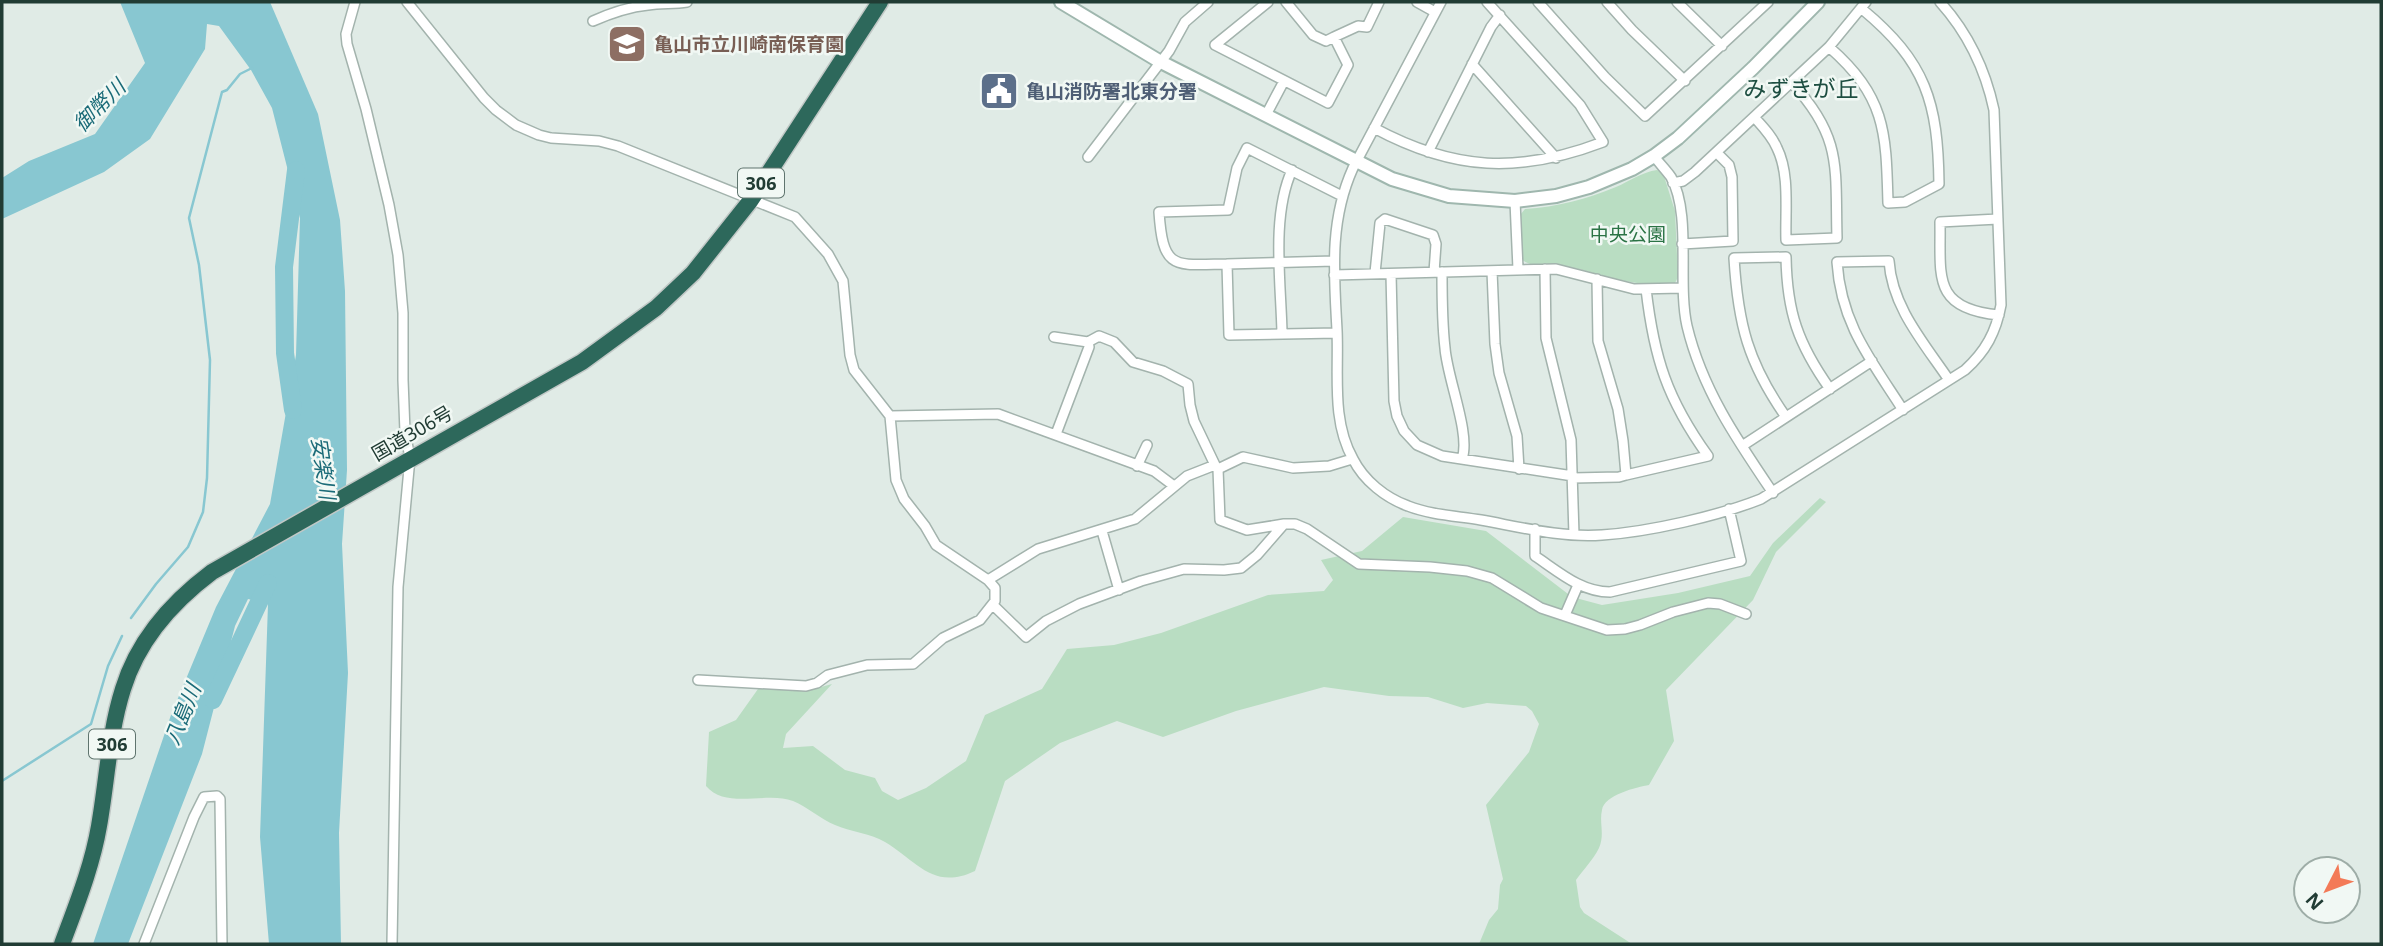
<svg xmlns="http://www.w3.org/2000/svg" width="2383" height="946" viewBox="0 0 2383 946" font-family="'Noto Sans','Noto Sans JP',sans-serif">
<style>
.green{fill:#b9ddc2}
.water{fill:#88c7d1}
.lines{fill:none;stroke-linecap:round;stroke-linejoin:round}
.stream{stroke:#88c7d1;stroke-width:2.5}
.river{stroke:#88c7d1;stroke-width:18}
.street-casing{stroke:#a3b3ad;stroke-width:12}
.secondary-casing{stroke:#9fb7ae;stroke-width:16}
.highway-casing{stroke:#c1c8c6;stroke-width:19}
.street{stroke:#fff;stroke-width:9}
.secondary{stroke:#fff;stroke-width:12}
.highway{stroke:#2d685b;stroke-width:16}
.labels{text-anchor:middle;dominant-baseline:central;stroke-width:5;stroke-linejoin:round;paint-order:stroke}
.shield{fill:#f1f8f4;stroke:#5f746e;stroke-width:2}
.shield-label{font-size:18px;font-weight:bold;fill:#213c34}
.education-label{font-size:19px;font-weight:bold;fill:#785e54;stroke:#f1f8f4;text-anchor:start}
.service-label{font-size:19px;font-weight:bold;fill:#4e5e75;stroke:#f1f8f4;text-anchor:start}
.park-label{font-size:19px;fill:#2b7345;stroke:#f1f8f4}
.street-label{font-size:19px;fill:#213c34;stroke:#f1f8f4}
.water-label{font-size:21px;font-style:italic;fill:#1b6b78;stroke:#f1f8f4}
.quarter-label{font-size:23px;fill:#1d4e41;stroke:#f1f8f4}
</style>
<rect width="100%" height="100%" fill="#e0ebe6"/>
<path class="green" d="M1657,170l6,3 12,38 3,66 -3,6c-36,6 -67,-7 -101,-15 -17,-4 -40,2 -53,-9l-1,-44 5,-6c32,-2 62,-10 91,-22 14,-6 26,-15 41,-17z
M1820,498l6,4 -50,50 -23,48 -87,90 8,51 -25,44c-12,2 -45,10 -47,25 -3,13 3,24 -3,38 -6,12 -16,22 -23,32l4,27 4,6 48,31h-153l10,-24 9,-11 2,-24 3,-6 -17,-74 43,-53 10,-28 -7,-13 -6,-5 -39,-3 -24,5 -35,-11 -39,-1 -65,-9 -88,24 -73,26 -46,-16 -57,22 -55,38 -30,90c-42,20 -58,-10 -90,-29 -15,-9 -35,-10 -50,-17 -15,-6 -27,-18 -42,-24 -26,-10 -67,9 -87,-15l3,-54 27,-12 22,-31 52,1 22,-6 -46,50 -3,14 30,-2 32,24 30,8 7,13 16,9 28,-12 40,-27 19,-46 57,-26 25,-40 47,-4 47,-12 107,-38 56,-4 9,-11 -12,-20 41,-9 41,-34 83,14 86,66 30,8 76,-12 72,-17 23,-33z"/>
<path class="water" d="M120,2h150l48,112 22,106 5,71 2,179 -5,74 6,129 -9,160 2,111h-72l-9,-107 8,-233 -20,-5 -13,27 -33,128 -74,190h-35l78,-229 45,-108 54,-103 26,-149 4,-137 -28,-110 -21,-38 -32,-44 -12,-2 -2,25 -55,90 -46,33 -102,47v-41l27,-17 66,-27 50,-71z"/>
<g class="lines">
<path class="stream" d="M131,618l25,-34 32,-37 15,-35 4,-34 3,-118 -11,-95 -10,-47 33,-126 5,-2 13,-16 12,-6
M2,781l89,-57 17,-58 14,-30"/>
<path class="river" d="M293,410l-8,-57 -1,-86 12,-97
M213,700l55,-117"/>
<g class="street-casing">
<path id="street" d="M355,2l-9,32 1,10 19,65 23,96 9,50 5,58v67l2,52 5,26 -12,129 -6,357
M407,2l77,96 12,12 20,15 23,10 12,3 48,3 19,5 177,71 33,37 15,27 7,74 4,15 36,46 6,64 8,19 21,27 11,19 52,35 7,8v13l-15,19 -37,18 -30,26 -46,1 -39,10 -11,8 -11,3 -108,-6
M1268,2l-53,43 113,58 20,-38 -14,-28 24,-11 9,1 12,-25
M1286,2l27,33 13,6 8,-4
M1417,2l18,10
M1441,2l-88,166c-24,53 -19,106 -16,162 2,43 -6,90 16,129 11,22 33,39 55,47 23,9 49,10 73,14 39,7 81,18 121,15 47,-3 116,-19 159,-36l204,-129c21,-19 31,-38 36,-65l-7,-195c-9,-42 -26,-77 -54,-108
M1538,2l67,75 40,39 123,-114
M1607,2l25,28 53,51
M1677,2l45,44
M593,21c18,-8 35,-14 55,-16 14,-2 26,-1 39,-3
M1829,47c57,50 57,85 59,156l17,-1 34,-18c-1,-82 -13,-122 -77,-175
M1472,64l84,94
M1266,115l18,-34
M1754,117c9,10 18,19 23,31 13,26 8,63 9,92l51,-2c-2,-70 6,-100 -45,-155
M1374,128c80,43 145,46 229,14l-23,-37 -93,-103
M1428,152l63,-125 9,-12
M1654,156c5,7 12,14 17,21 21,38 6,105 16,149 15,63 50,114 86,167
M1088,157l81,-106 16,-29 23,-20
M1673,183l10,-2 12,-9 134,-125 37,-45
M1515,201l3,68
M1998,219l-58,3c1,53 -9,87 59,93
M1682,244l51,-3 -1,-64 -3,-12 -12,-12
M1227,264l107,-3
M1545,269l1,69 25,102 3,95
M1492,271l3,73 4,29 18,63 2,33
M1442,272c0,25 0,51 3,76 2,30 26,86 17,111
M1375,273l5,-50 5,-4 48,16 3,9 -2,28
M1391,274l3,127 3,15 7,15 13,14 25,11 131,20
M1334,275l222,-6 78,20 49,-1
M1597,279l1,62 20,68 5,32 3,34 82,-19c-41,-57 -54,-98 -62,-167
M1282,333c-1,-51 -11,-117 10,-163
M1337,333l-108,2 -2,-71c-53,1 -64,7 -68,-52l69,-2 9,-42 10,-20 95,48
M1054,337l34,5 1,5 -33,87
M1088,342l11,-6 15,6 19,20 30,9 25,13 2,21 4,16 21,44
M1903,410c-32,-50 -62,-86 -66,-148l52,-1c3,46 35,82 60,119
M890,416l108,-2 156,57 20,15
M1786,417c-38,-54 -48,-93 -52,-159l52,-1c1,55 12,87 44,132
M1742,446l130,-85
M1137,466l10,-21
M1218,469l25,-12 50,11 36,-2 23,-7
M1573,478l46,-1 7,-2
M1284,524h11l12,5 52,35 71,3 37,4 25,7 49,30 66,22 18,-1 15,-4 33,-13 35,-9 12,1 26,10
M1535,529v27c24,16 46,36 75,36l131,-31 -12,-52
M1102,531l17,59
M988,580l50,-31 97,-30 52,-43 28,-11 3,4 2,51 27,10 37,-6 -27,31 -16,13 -17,2 -40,-1 -43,12 -62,23 -33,17 -20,16 -33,-32
M1565,615l13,-30
M144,944l50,-127 10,-20 13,-1 3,3 2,145"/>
</g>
<g class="secondary-casing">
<path id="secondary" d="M1061,2l98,59 233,118 57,17 66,5 41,-5 33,-9 43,-18 22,-13 24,-18 75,-70 65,-66"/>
</g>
<g class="highway-casing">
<path id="highway" d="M62,944c14,-38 30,-77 37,-118 8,-45 10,-93 24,-137 15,-49 49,-87 89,-117l370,-210 74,-54 37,-35 58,-73 129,-198"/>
</g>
<use href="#street" class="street"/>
<use href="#secondary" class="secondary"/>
<use href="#highway" class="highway"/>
</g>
<defs>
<g id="school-square" transform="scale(2.0125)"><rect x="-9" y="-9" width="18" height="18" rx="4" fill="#8d6e63" stroke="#f1f8f4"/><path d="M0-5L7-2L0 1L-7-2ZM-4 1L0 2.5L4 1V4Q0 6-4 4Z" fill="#fff"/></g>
<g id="civic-square" transform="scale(2.0125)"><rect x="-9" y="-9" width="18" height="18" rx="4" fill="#5c6f8a" stroke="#f1f8f4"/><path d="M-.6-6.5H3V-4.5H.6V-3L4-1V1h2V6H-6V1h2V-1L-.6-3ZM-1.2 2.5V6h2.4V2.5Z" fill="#fff"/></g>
</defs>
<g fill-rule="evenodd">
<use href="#school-square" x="627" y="44"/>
<use href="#civic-square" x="999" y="91"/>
</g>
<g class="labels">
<g class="shield">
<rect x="738" y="168.5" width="46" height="29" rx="5"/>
<rect x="89" y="729.5" width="46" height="29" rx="5"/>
</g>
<g class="shield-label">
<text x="761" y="183">306</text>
<text x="112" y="744">306</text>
</g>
<g class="education-label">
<text x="654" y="44">亀山市立川崎南保育園</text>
</g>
<g class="service-label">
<text x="1026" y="91">亀山消防署北東分署</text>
</g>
<g class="park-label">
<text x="1628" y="234">中央公園</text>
</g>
<g class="street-label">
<text transform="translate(412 433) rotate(-30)">国道306号</text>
</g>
<g class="water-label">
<text transform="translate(99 105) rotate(-45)">御幣川</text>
<text transform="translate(324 468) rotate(82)">安楽川</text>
<text transform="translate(182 714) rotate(-68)">八島川</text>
</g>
<g class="quarter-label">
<text x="1801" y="88">みずきが丘</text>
</g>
</g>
<rect width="2383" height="946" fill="none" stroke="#213c34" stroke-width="7"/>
<g transform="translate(2327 890) rotate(228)"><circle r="33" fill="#f1f8f4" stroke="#9eada7" stroke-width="2"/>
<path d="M0-5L12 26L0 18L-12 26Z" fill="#f37a57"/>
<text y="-10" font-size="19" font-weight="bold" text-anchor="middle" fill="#213c34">N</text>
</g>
</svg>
